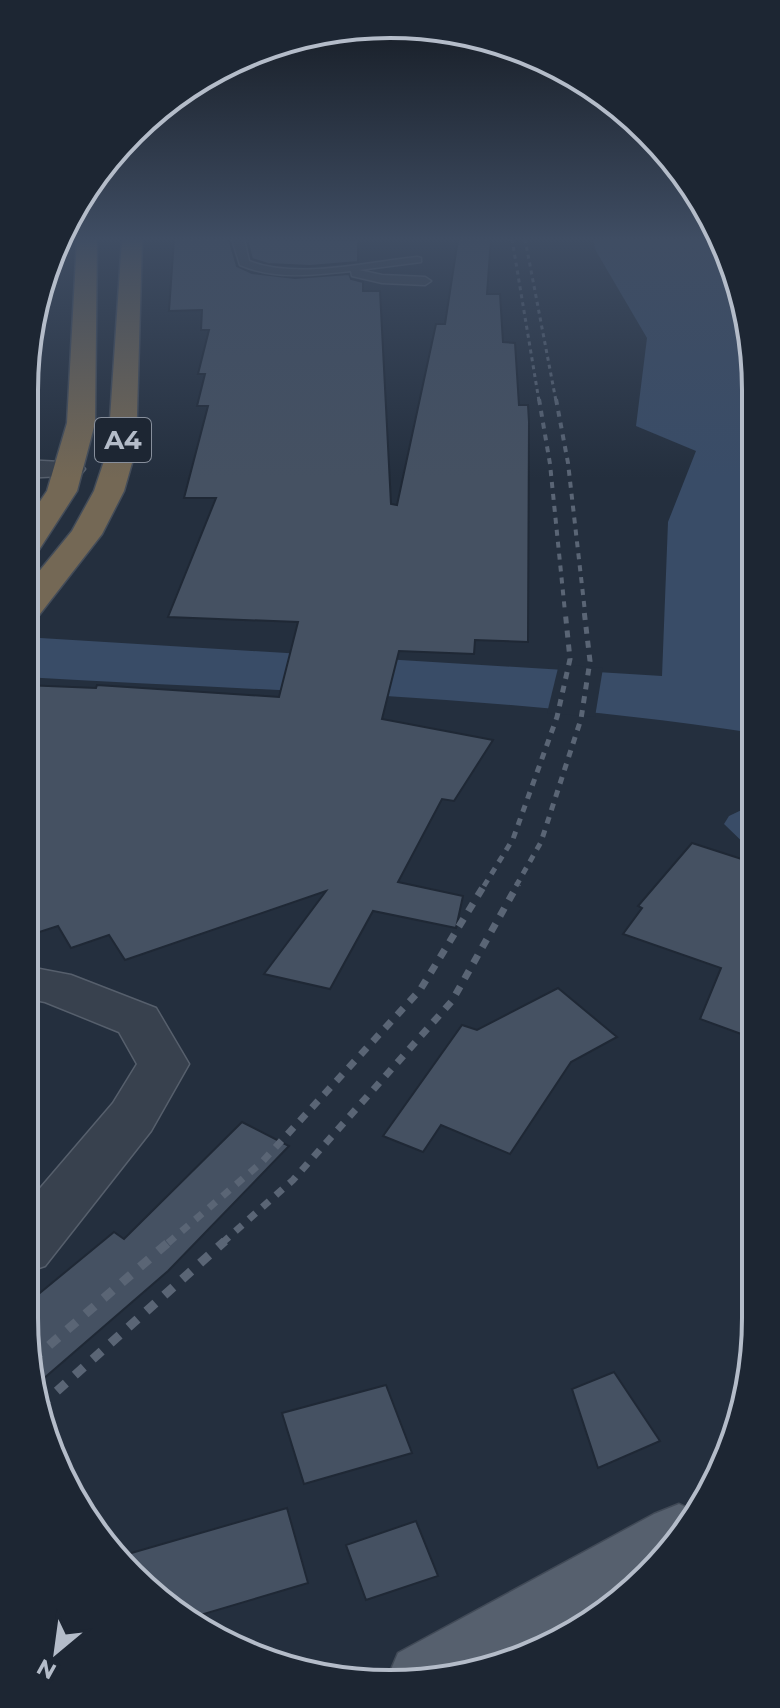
<svg xmlns="http://www.w3.org/2000/svg" width="780" height="1708" viewBox="0 0 780 1708" font-family="Montserrat,sans-serif">
<style>
.water{fill:#394c67}
.pier{fill:#242f3e}
.building{fill:#455162;stroke:#1f2835;stroke-width:2}
.lines{fill:none;stroke-linecap:round;stroke-linejoin:round}
.lane-casing{stroke:#565f6c;stroke-width:3}
.street-casing{stroke:#565f6c;stroke-width:3}
.primary-casing{stroke:#414a57;stroke-width:3}
.highway-casing{stroke:#434c59;stroke-width:3}
.lane{fill:#38414e;fill-rule:evenodd}
.street{fill:#38414e;fill-rule:evenodd}
.primary{fill:#56606e;fill-rule:evenodd}
.highway{fill:#746855;fill-rule:evenodd}
.rail-far4{stroke:#5a6575;stroke-width:3;stroke-dasharray:4 4;stroke-linecap:butt}
.rail-far3{stroke:#5a6575;stroke-width:4;stroke-dasharray:6 6;stroke-linecap:butt}
.rail-far2{stroke:#5a6575;stroke-width:5;stroke-dasharray:7 7;stroke-linecap:butt}
.rail-far1{stroke:#5a6575;stroke-width:7;stroke-dasharray:9 9;stroke-linecap:butt}
.rail{stroke:#5a6575;stroke-width:9;stroke-dasharray:12 12;stroke-linecap:butt}
.labels{text-anchor:middle;dominant-baseline:central;stroke-width:7;stroke-linejoin:round;paint-order:stroke}
.shield{fill:#1d2633;stroke:#878f9c;stroke-width:2}
.shield-label{font-size:26px;font-weight:bold;fill:#b4bcc9}
.rim{fill:none;stroke:#b4bcc9;stroke-width:4}
</style>
<rect width="100%" height="100%" fill="#242f3e"/>
<path class="water" d="M593,239h129l6,11 25,92 1,391c-241,-37 -487,-42 -730,-56v-40l638,39 6,-154 28,-71 -60,-25 11,-88 -51,-87z
M754,804v49l-30,-29 5,-8z"/>
<path class="pier" d="M559,664l44,4 -8,49 -48,-4z"/>
<path class="building" d="M174,239h55l8,27 15,7 43,5 54,-4 2,5 12,3v9h17l11,213 6,1 39,-181h9l13,-85h33l-4,55h13l3,48 12,1 4,62h9l1,17 -1,220 -53,-2 -1,14 -75,-3 -17,68 111,21 -39,61 -12,-2 -44,83 65,14 -7,32 -83,-17 -43,78 -66,-15 62,-83 -201,69 -16,-25 -38,13 -13,-22 -34,11v-252l72,3 1,-3 182,12 19,-75 -130,-5 48,-119h-32l24,-92h-11l8,-32h-7l11,-44h-8l1,-20 -33,1z
M247,239l111,1v22l-48,4 -42,-2 -16,-5z
M692,843l62,20 1,176 -55,-20 21,-51 -98,-34 19,-26 -4,-2z
M558,988l59,49 -46,25 -61,92 -69,-29 -18,27 -40,-16 79,-111 15,5z
M242,1122l47,24 -121,125 -133,115 -11,-80 90,-74 10,7z
M614,1372l46,69 -62,27 -26,-79z
M386,1385l26,68 -108,31 -22,-71z
M287,1508l21,75 -121,36 -73,-61z
M416,1521l22,55 -72,24 -20,-55z"/>
<g class="lines">
<g class="lane-casing">
<path id="lane" d="M232,239h12l5,22c47,19 119,1 168,-4l4,1v4l-62,8 23,5 43,2 6,4 -6,4 -43,-2 -30,-7 -1,-5c-37,4 -76,9 -111,-6z"/>
</g>
<g class="street-casing">
<path id="street" d="M24,460l56,3 5,6 -5,6 -56,3z
M24,966l47,9 85,33 33,56 -38,67 -106,135 -21,7v-66l89,-104 24,-39 -18,-32 -74,-30 -21,-4z"/>
</g>
<g class="primary-casing">
<path id="primary" d="M679,1504l16,7 -30,48 -92,76 -135,46 -51,-2 11,-26 256,-139z"/>
</g>
<g class="highway-casing">
<path id="highway" d="M77,239h20l-2,184 -18,68 -42,65 -11,3v-34l23,-34 20,-68z
M122,239h20l-6,210 -12,42 -22,43 -66,85 -12,3v-32l48,-59 22,-40 14,-42z"/>
</g>
<use href="#lane" class="lane"/>
<use href="#street" class="street"/>
<use href="#primary" class="primary"/>
<use href="#highway" class="highway"/>
<path class="rail-far4" d="M512,239l27,162
M525,239l31,162"/>
<path class="rail-far3" d="M539,399l11,65 15,148
M556,399l12,64 17,149"/>
<path class="rail-far2" d="M484,886l29,-47 44,-122 13,-58 -5,-49
M516,886l25,-44 40,-123 9,-58 -6,-51"/>
<path class="rail-far1" d="M168,1243l93,-80 159,-173 65,-106
M222,1243l71,-63 159,-179 66,-117"/>
<path class="rail" d="M31,1361l139,-120
M39,1407l186,-166"/>
</g>
<linearGradient id="sky" x2="0" y2="1"><stop stop-color="#141a22"/><stop offset="0.5" stop-color="#3f4d63"/><stop offset="1" stop-color="#3f4d63" stop-opacity="0"/></linearGradient>
<rect width="780" height="478" fill="url(#sky)"/>
<g class="labels">
<rect class="shield" x="95" y="418" width="56" height="44" rx="6"/>
<g class="shield-label">
<text x="123" y="440">A4</text>
</g>
</g>
<path d="M0 0H780V1708H0ZM390 38H390A352 352 0 0 1 742 390V1318A352 352 0 0 1 390 1670H390A352 352 0 0 1 38 1318V390A352 352 0 0 1 390 38Z" fill="#1d2633" fill-rule="evenodd"/>
<path class="rim" d="M390 38H390A352 352 0 0 1 742 390V1318A352 352 0 0 1 390 1670H390A352 352 0 0 1 38 1318V390A352 352 0 0 1 390 38Z"/>
<g transform="translate(56 1652) rotate(209)" stroke="#1d2633" stroke-width="6" paint-order="stroke">
<path d="M0-6L14 30L0 20L-14 30Z" fill="#b4bcc9"/>
<text y="-12" font-size="22" font-weight="bold" text-anchor="middle" fill="#b4bcc9">N</text>
</g>
</svg>
